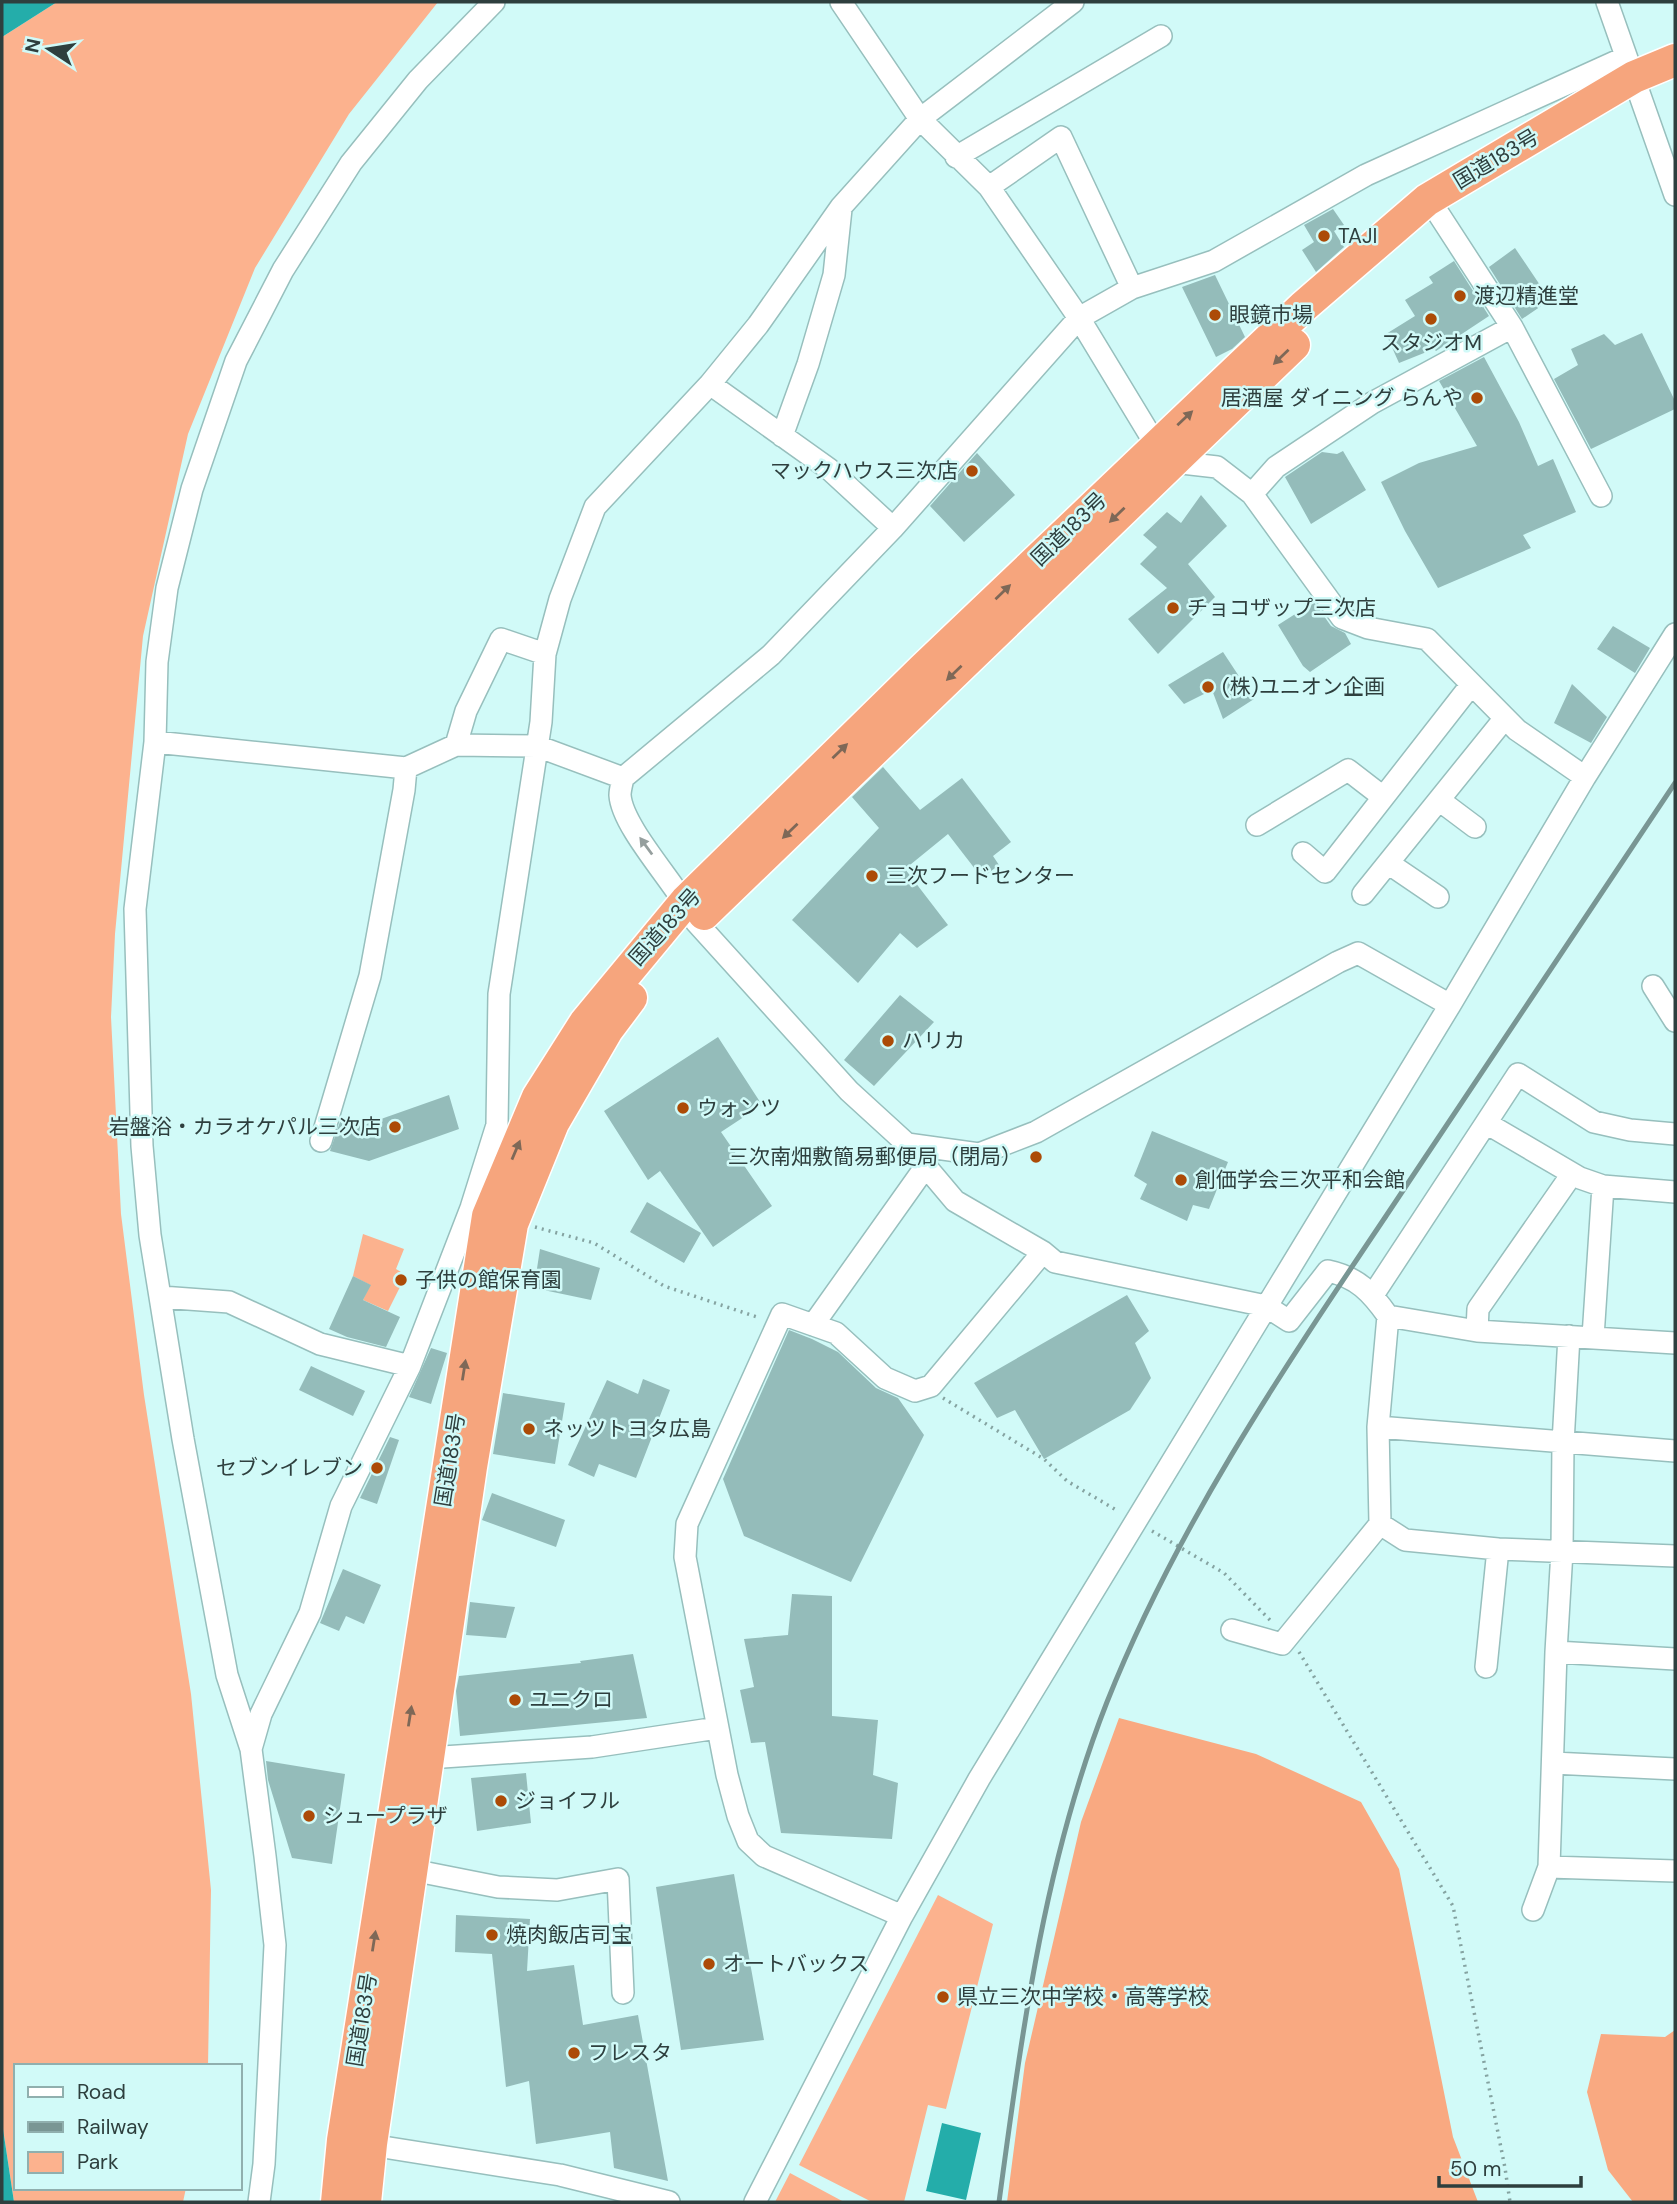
<svg xmlns="http://www.w3.org/2000/svg" width="1677" height="2204" viewBox="0 0 1677 2204" font-family="'DM Sans','Noto Sans JP',sans-serif">
<style>
.green{fill:#fcb28e}
.forest{fill:#f9a981}
.water{fill:#24adaa}
.building{fill:#94bcba}
.lines{fill:none;stroke-linecap:round;stroke-linejoin:round}
.minor-casing{stroke:#97bfbd;stroke-width:24}
.highway-casing{stroke:#fff;stroke-width:35}
.path{stroke:#85a3a1;stroke-width:3.5;stroke-dasharray:2 5;stroke-linecap:butt}
.minor{stroke:#fff;stroke-width:21}
.highway{stroke:#f6a57d;stroke-width:32}
.rail{stroke:#799694;stroke-width:5}
.oneway{fill:#7e6857}
.oneway2{fill:#969f9e}
.poi-dot{fill:#ac4b07;stroke:#d1faf8;stroke-width:2.5}
.labels{text-anchor:middle;dominant-baseline:central;stroke-width:5;stroke-linejoin:round;paint-order:stroke}
.street-label{font-size:21px;fill:#2e3f3e;stroke:#d1faf8}
.poi-label{font-size:21px;fill:#2e3f3e;stroke:#d1faf8;text-anchor:start}
</style>
<rect width="100%" height="100%" fill="#d1faf8"/>
<path class="green" d="M57,2h381l-89,112 -94,154 -67,166 -45,202 -28,298 -4,83 10,197 23,181 47,299 20,196 -3,176h-192v122h170l-3,14h-169l-12,-80v-2085z
M363,1234l41,15 -8,20 10,6 -18,36 -25,-11 7,-15 -17,-9z
M938,1895l55,29 -47,185 -18,-4 -24,97h-32l-73,-37z
M790,2173l54,29h-69z"/>
<path class="forest" d="M1119,1718l137,36 105,48 38,67 54,268 25,65h-471l18,-139 56,-241z
M1675,2030v172h-42l-25,-32 -21,-78 14,-58 64,3z"/>
<path class="water" d="M2,2h55l-55,35z
M2,2122l1,7 11,73h-12z
M942,2123l39,10 -15,67 -40,-9z"/>
<path class="building" d="M1333,209l11,16 -10,6 10,16 -28,25 -14,-22 12,-8 -10,-17z
M1515,248l35,52 -28,19 -33,-52z
M1454,261l35,55 -53,35 -2,-2 -35,14 -13,-29 29,-18 -10,-16 28,-17 -4,-6z
M1215,275l30,62 -13,12 -16,8 -34,-70z
M1642,333l33,68v8l-84,40 -37,-70 24,-14 -7,-16 33,-15 11,11z
M1484,357l35,65 19,44 15,-7 23,53 -53,23 8,13 -93,40 -33,-57 -24,-49 38,-19 58,-17 -38,-65z
M1343,451l23,39 -55,34 -26,-47 37,-25 15,2z
M977,453l38,42 -51,47 -34,-36z
M1201,495l26,31 -39,38 27,33 -57,57 -30,-35 39,-31 -27,-24 17,-17 -14,-12 24,-23 14,11z
M1314,602l17,24 14,7 6,11 -41,28 -7,-6 -25,-41z
M1613,626l37,22 -15,25 -38,-24z
M1223,652l31,47 -31,20 -11,-29 -28,14 -16,-19z
M1572,684l35,33 -16,26 -37,-20z
M883,767l37,43 42,-32 49,64 -18,14 6,9 -17,13 -34,-44 -43,35 43,56 -31,23 -17,-15 -42,50 -66,-63 87,-92 -27,-31z
M900,995l34,27 -60,64 -30,-26z
M718,1037l44,68 -41,27 51,74 -59,41 -53,-76 -12,9 -44,-69z
M449,1095l10,34 -90,32 -39,-10 11,-32 23,6z
M1152,1131l76,31 -19,47 -16,-4 -6,16 -47,-22 7,-15 -13,-8z
M647,1202l54,31 -17,30 -54,-31z
M540,1249l60,19 -9,32 -57,-12z
M353,1276l18,9 -8,15 37,17 -14,30 -39,-10 -18,-8z
M1127,1295l22,36 -14,12 16,35 -21,32 -86,49 -29,-49 -18,8 -23,-35z
M789,1330l23,9 26,13 38,36 22,10 26,37 -73,147 -107,-46 -21,-57z
M431,1348l16,5 -16,51 -22,-7z
M311,1366l54,25 -12,25 -54,-26z
M643,1379l27,11 -34,88 -37,-14 -5,13 -26,-12 39,-85 31,14z
M503,1393l62,10 -10,61 -62,-10z
M390,1437l9,3 -22,64 -17,-6z
M492,1493l73,27 -9,27 -74,-27z
M343,1569l38,16 -17,39 -18,-8 -7,15 -19,-8z
M792,1594l40,2v120l46,4 -5,55 25,8 -6,56 -111,-6 -16,-91 -14,1 -11,-53 14,-3 -10,-48 44,-4z
M470,1602l45,5 -9,31 -40,-3z
M633,1654l14,64 -187,18 -4,-45 3,-15 122,-13 -1,-2z
M266,1761l79,13 -13,90 -40,-6 -24,-78z
M526,1773l5,50 -54,8 -6,-53z
M734,1874l30,166 -83,10 -25,-163z
M456,1915l74,4 -3,52 47,-6 9,60 55,-10 30,166 -54,-13 -4,-36 -74,12 -7,-63 -23,6 -14,-133 -37,-2z"/>
<g class="lines">
<g class="minor-casing">
<path id="minor" d="M841,2l79,117 69,68 90,131 77,127 17,17 44,5 35,27 90,124 26,10 59,11 90,91 68,47
M1607,2l68,193
M1626,57l-260,118 -152,86 -82,27 -53,30 -186,210 -122,127 -148,123c-1,5 -3,12 -3,17 2,33 59,92 76,127l153,169 58,53 48,57 88,51 12,10 211,44 23,15 39,-50c29,6 43,21 60,45l89,15 198,12
M956,157l205,-121
M989,187l72,-50 71,151
M1438,213l74,114
M710,384l119,85 64,59
M782,436l26,-72 26,-89 7,-66
M1252,494l24,-27 96,-64 140,-76 89,169
M155,742l251,26 50,-23 81,1 86,32
M456,745l10,-34 35,-72 44,15
M1439,800l36,27
M1257,825l91,-55 35,27
M1303,853l22,19 146,-187
M1388,863l50,34
M1363,894l142,-176
M1653,986l22,35
M1486,1123l32,-49 76,48 36,8 45,4
M321,1141l49,-165 34,-186 2,-22
M907,1144l72,10 57,-22 302,-170 20,-9 92,52
M1373,1295l113,-172 94,55 23,8 72,6
M161,1297l68,5 91,42 90,22
M1388,1316l-10,111 2,97 25,16 93,9 177,7
M813,1325l113,-159
M1477,1331l1,-22 94,-135
M1593,1337l10,-151
M1378,1427l297,24
M1232,1630l50,14 98,-120
M1556,1652l119,7
M1486,1667l12,-118
M251,1749l10,-35 49,-101 31,-107 69,-140 61,-158 26,-83 2,-131 42,-272 4,-68 15,-55 35,-92 115,-123 48,-59 83,-118 79,-88 153,-117
M428,1758l164,-11 125,-19
M1553,1763l122,6
M1549,1867l126,4
M412,1870l86,17 59,3 61,-11 5,114
M1533,1910l16,-43 7,-215 6,-101 1,-108 6,-107
M902,1916l-138,-60 -16,-15 -10,-25 -11,-41 -42,-218 2,-33 95,-210 54,19 49,45 30,13 16,-5 112,-134
M358,2143l202,32 109,27
M259,2202l5,-38 11,-219 -10,-89 -14,-107 -24,-74 -44,-236 -33,-204 -8,-89 -7,-237 20,-167 2,-80 10,-74 25,-99 44,-128 47,-91 68,-107 67,-83 76,-78
M755,2202l147,-286 77,-137 471,-774 135,-228 90,-143"/>
</g>
<g class="highway-casing">
<path id="highway" d="M704,914l590,-569
M337,2202l6,-62 145,-924 50,-119 47,-74 101,-122 237,-232 381,-363 123,-106 207,-123 41,-17
M365,2202l6,-58 100,-677 41,-243 41,-101 54,-93 24,-32"/>
</g>
<path class="path" d="M535,1227l59,16 70,43 96,32
M943,1398l101,61 23,22 51,30
M1152,1531l72,42 46,47
M1299,1652l154,254 52,262 5,34"/>
<use href="#minor" class="minor"/>
<use href="#highway" class="highway"/>
<path class="rail" d="M999,2202c23,-169 45,-340 108,-500 69,-174 175,-331 279,-486 96,-144 193,-289 289,-433"/>
</g>
<defs><path id="oneway-solid" d="M-6-.8H1V-3.2L6.5 0L1 3.2V.8H-6Z" transform="scale(1.75)"/></defs>
<g class="oneway">
<use href="#oneway-solid" transform="translate(1281 357) rotate(136)"/>
<use href="#oneway-solid" transform="translate(1185 418) rotate(-43)"/>
<use href="#oneway-solid" transform="translate(1117 515) rotate(136)"/>
<use href="#oneway-solid" transform="translate(1003 592) rotate(-44)"/>
<use href="#oneway-solid" transform="translate(954 673) rotate(136)"/>
<use href="#oneway-solid" transform="translate(840 751) rotate(-44)"/>
<use href="#oneway-solid" transform="translate(790 831) rotate(136)"/>
<use href="#oneway-solid" transform="translate(516 1150) rotate(-67)"/>
<use href="#oneway-solid" transform="translate(464 1370) rotate(-81)"/>
<use href="#oneway-solid" transform="translate(410 1716) rotate(-81)"/>
<use href="#oneway-solid" transform="translate(374 1941) rotate(-81)"/>
</g>
<use class="oneway2" href="#oneway-solid" transform="translate(646 846) rotate(-126)"/>
<g class="poi-dot">
<circle cx="1324" cy="236" r="7"/>
<circle cx="1460" cy="296" r="7"/>
<circle cx="1215" cy="315" r="7"/>
<circle cx="1431" cy="319" r="7"/>
<circle cx="1477" cy="398" r="7"/>
<circle cx="972" cy="471" r="7"/>
<circle cx="1173" cy="608" r="7"/>
<circle cx="1208" cy="687" r="7"/>
<circle cx="872" cy="876" r="7"/>
<circle cx="888" cy="1041" r="7"/>
<circle cx="683" cy="1108" r="7"/>
<circle cx="395" cy="1127" r="7"/>
<circle cx="1036" cy="1157" r="7"/>
<circle cx="1181" cy="1180" r="7"/>
<circle cx="401" cy="1280" r="7"/>
<circle cx="529" cy="1429" r="7"/>
<circle cx="377" cy="1468" r="7"/>
<circle cx="515" cy="1700" r="7"/>
<circle cx="501" cy="1801" r="7"/>
<circle cx="309" cy="1816" r="7"/>
<circle cx="492" cy="1935" r="7"/>
<circle cx="709" cy="1964" r="7"/>
<circle cx="943" cy="1997" r="7"/>
<circle cx="574" cy="2053" r="7"/>
</g>
<g class="labels">
<g class="street-label">
<text transform="translate(1496 159) rotate(-31)">国道183号</text>
<text transform="translate(1069 529) rotate(-44)">国道183号</text>
<text transform="translate(665 927) rotate(-48)">国道183号</text>
<text transform="translate(450 1460) rotate(-81)">国道183号</text>
<text transform="translate(362 2020) rotate(-81)">国道183号</text>
</g>
<g class="poi-label">
<text x="1338" y="236">TAJI</text>
<text x="1474" y="296">渡辺精進堂</text>
<text x="1229" y="315">眼鏡市場</text>
<text x="1431" y="343" text-anchor="middle">スタジオM</text>
<text x="1463" y="398" text-anchor="end">居酒屋 ダイニング らんや</text>
<text x="958" y="471" text-anchor="end">マックハウス三次店</text>
<text x="1187" y="608">チョコザップ三次店</text>
<text x="1222" y="687">(株)ユニオン企画</text>
<text x="886" y="876">三次フードセンター</text>
<text x="902" y="1041">ハリカ</text>
<text x="697" y="1108">ウォンツ</text>
<text x="381" y="1127" text-anchor="end">岩盤浴・カラオケパル三次店</text>
<text x="1022" y="1157" text-anchor="end">三次南畑敷簡易郵便局（閉局）</text>
<text x="1195" y="1180">創価学会三次平和会館</text>
<text x="415" y="1280">子供の館保育園</text>
<text x="543" y="1429">ネッツトヨタ広島</text>
<text x="363" y="1468" text-anchor="end">セブンイレブン</text>
<text x="529" y="1700">ユニクロ</text>
<text x="515" y="1801">ジョイフル</text>
<text x="323" y="1816">シュープラザ</text>
<text x="506" y="1935">焼肉飯店司宝</text>
<text x="723" y="1964">オートバックス</text>
<text x="957" y="1997">県立三次中学校・高等学校</text>
<text x="588" y="2053">フレスタ</text>
</g>
</g>
<rect width="1677" height="2204" fill="none" stroke="#2e3f3e" stroke-width="7"/>
<rect x="14" y="2064" width="228" height="126" fill="#d1faf8" stroke="#90afae" stroke-width="2"/>
<rect x="28" y="2087" width="35" height="10" fill="#ffffff" stroke="#90afae" stroke-width="2"/>
<text x="77" y="2099" font-size="21" fill="#2e3f3e">Road</text>
<rect x="28" y="2122" width="35" height="10" fill="#799694" stroke="#90afae" stroke-width="2"/>
<text x="77" y="2134" font-size="21" fill="#2e3f3e">Railway</text>
<rect x="28" y="2152" width="35" height="21" fill="#fcb28e" stroke="#90afae" stroke-width="2"/>
<text x="77" y="2169" font-size="21" fill="#2e3f3e">Park</text>
<g transform="translate(49 49) rotate(282)" stroke="#d1faf8" stroke-width="5" paint-order="stroke">
<path d="M0-5L12 26L0 18L-12 26Z" fill="#2e3f3e"/>
<text y="-10" font-size="19" font-weight="bold" text-anchor="middle" fill="#2e3f3e">N</text>
</g>
<path d="M1439 2176v10h142v-10" fill="none" stroke="#2e3f3e" stroke-width="3.5"/>
<text x="1450" y="2176" font-size="21" fill="#2e3f3e" stroke="#d1faf8" stroke-width="5" paint-order="stroke">50 m</text>
</svg>
